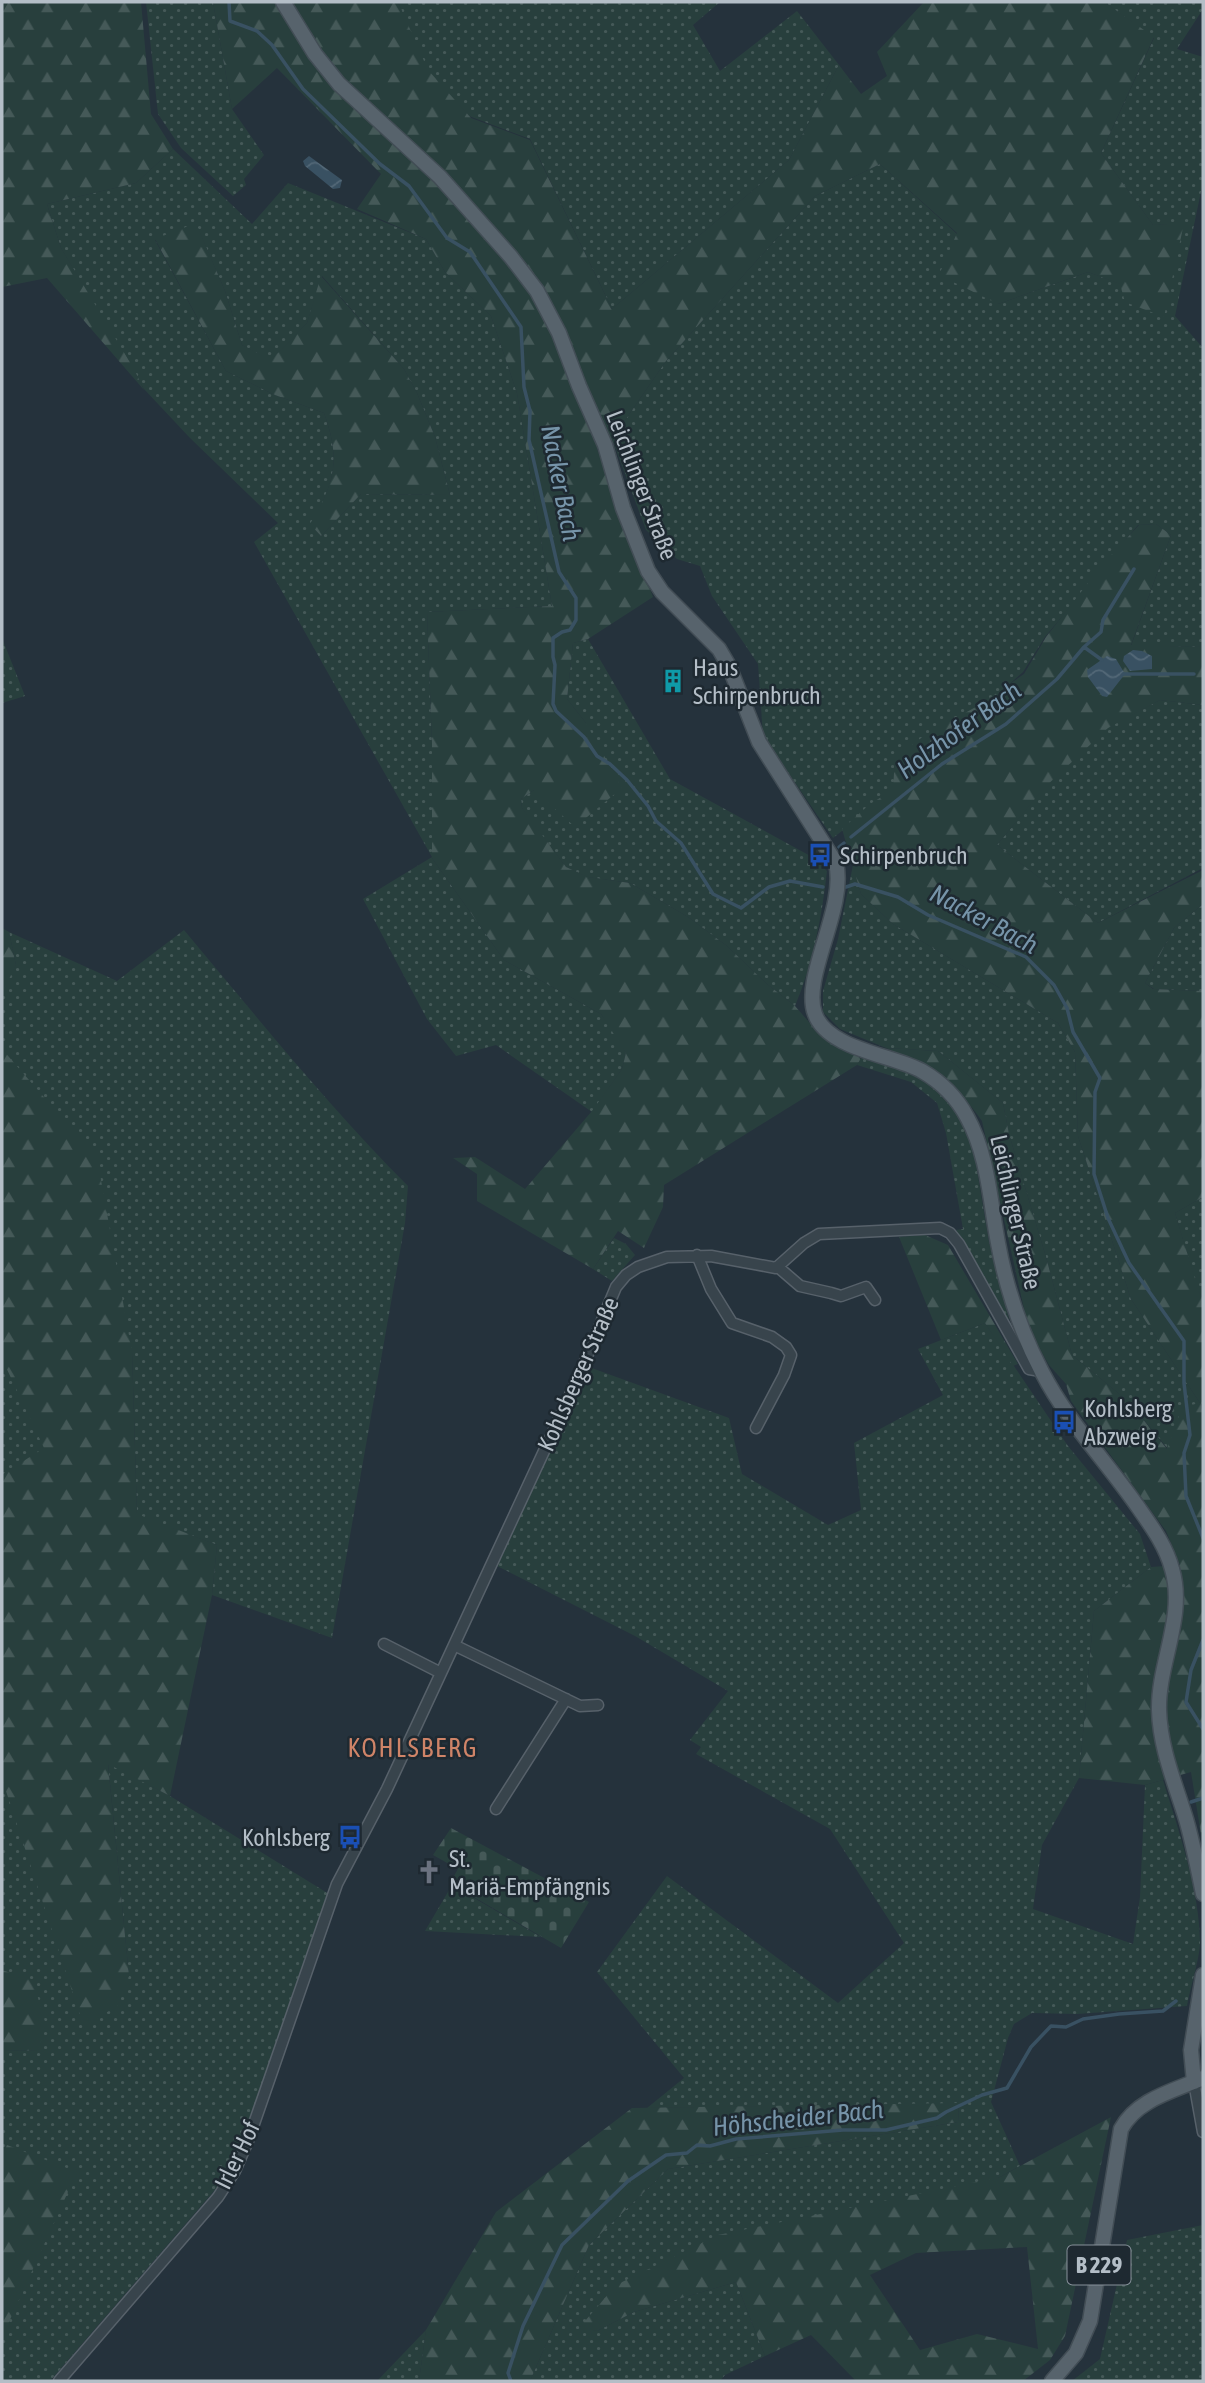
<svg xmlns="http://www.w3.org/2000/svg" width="1205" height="2383" viewBox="0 0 1205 2383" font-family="'Asap Condensed',sans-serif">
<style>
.green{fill:url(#green-dots);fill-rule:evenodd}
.forest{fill:url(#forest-firs);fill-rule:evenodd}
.cemetery{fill:url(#cemetery-stones)}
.water{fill:url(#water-waves)}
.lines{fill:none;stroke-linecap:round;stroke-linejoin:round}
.stream{stroke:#395162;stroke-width:3.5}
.minor-casing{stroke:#57616a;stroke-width:13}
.major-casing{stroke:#424d55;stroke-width:17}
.minor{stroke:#38444c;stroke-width:10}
.major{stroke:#57636c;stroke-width:14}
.labels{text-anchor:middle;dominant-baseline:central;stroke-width:5;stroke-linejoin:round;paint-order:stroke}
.shield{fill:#1e2931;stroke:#87919a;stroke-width:2}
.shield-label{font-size:23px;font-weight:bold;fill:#b4bec7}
.street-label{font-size:24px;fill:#b4bec7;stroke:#1e2931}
.poi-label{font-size:24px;fill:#b4bec7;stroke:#1e2931;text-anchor:start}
.water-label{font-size:26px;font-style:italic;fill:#7694a9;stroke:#1e2931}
.neighbourhood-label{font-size:26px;letter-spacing:2px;fill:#cf8468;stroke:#1e2931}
</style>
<defs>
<pattern id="green-dots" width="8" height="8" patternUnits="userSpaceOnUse" patternTransform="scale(1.75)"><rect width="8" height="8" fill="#283f3d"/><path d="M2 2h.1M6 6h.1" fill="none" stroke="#455958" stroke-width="1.8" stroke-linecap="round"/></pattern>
<pattern id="forest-firs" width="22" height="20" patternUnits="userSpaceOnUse" patternTransform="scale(1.75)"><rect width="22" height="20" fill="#283f3d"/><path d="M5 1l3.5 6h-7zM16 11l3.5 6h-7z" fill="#455958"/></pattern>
<pattern id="cemetery-stones" width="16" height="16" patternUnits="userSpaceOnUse" patternTransform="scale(1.75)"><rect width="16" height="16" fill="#283f3d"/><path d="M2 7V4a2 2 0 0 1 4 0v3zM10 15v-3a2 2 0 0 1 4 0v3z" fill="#455958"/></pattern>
<pattern id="water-waves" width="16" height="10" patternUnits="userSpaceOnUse" patternTransform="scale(1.75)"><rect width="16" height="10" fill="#395162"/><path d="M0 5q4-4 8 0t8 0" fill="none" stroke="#536877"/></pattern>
</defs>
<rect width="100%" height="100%" fill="#25323c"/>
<path class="green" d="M146,2h67l19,107 32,46 -20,24 2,6 -13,11 -52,-48 -23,-34z
M398,2h322l-27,23 27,46 77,-60 42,54 -50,95 -177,149 -82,-170 -61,-23 -44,-47z
M1104,2h99v7l-26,40 26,8v125l-28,134 28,32v299l-72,-1 40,-111 -15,-11 -18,1 -93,112 -22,35 -41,36 -58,29 -29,21 -1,32 -61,48 -70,-102 -5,-72 -46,-68 -12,-30 -23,-7 -31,-29 -34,-91 54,-78 149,-165 65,-32 77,70 41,70 90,-32 33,12 62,-60 -30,1 -52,-72 53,-115z
M173,149l79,75 36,-41 138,56 19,33 46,44 26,77 35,213 -125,6 5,131v115l72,102 97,54 17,24 8,15 -4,16 -30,43 -96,-67 -40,11 -29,-37 -64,-120 69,-42 -178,-315 24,-19 -88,-85 -46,-49 -83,-141 -14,-44 89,-21zM196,224l29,67 17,54 29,16 36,-38 15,-47 82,93 13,24 18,44 15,58 -89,-1 -40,42 -10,-12c24,-43 30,-64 13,-111l-49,-18 -49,-24 -71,-131z
M2,638l23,58 -23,7z
M588,639l82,140 144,79 13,13c-5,45 -14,93 -32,135l-28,-22 -40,-38 -39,-29 -58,-34 -43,-6 -21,-10 -38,-50 -6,-9 -1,-9 13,-9 52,-67 -19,-24 6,-56z
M1160,700l43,5v163l-105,55 -101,-78 48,-59 63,-59z
M853,865l8,29 32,30 165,99 17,29 3,84 53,163 69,104 3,-1v21l-2,-19 -33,45 -39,-47 -57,-47 -26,-98 -37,-123 -6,-31 -65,-52 -52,-3 -46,-19 -17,-17v-21l15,-52z
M1203,904v87l-49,-2 -9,-6 29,-55z
M184,930c73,87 144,176 224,256l-3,37 -73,415 -120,-43 5,-50 -80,-30 -5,-163 -36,433 33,191 -21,-213 62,33 159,98 -91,258 -18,32 -170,197h-48v-331l37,1 -37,-22v-1079l9,23 5,-8 -7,-33 108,49z
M861,1058l38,10 33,18 24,26 16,28 17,102 20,77 -3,1 -50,-90 7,-1 -17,-96 -9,-30 -26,-21 -54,-17z
M1203,1197v101l-5,-7 -23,-78z
M614,1238l12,6 9,11 -23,26 -19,-12z
M985,1323l83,123 72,88 11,33 -57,44 -15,167 -37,67 -9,64 100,35 7,-47 5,-112 18,-5c15,49 37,111 37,163 0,14 -10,46 -13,63l-110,8 -45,-1 -18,11 -6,14 -17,64 29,64 -20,11 -420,150 17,4 37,-19 102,-30 29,74 -40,19 -5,6h-190l59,-136 79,-76 290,-47 1,-18 -312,4 37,-30 -87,-106 70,-96 171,127 66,-60 -74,-114 -134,-75 5,-7 -11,-7 38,-49 -93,-55 -138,-70 92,-199 140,51 13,56 86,51 33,-15 -7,-67 89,-48 -25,-46z
M452,1885l89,52 -116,-6z
M1203,2225v156h-131l28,-22 27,-119z
M426,2330l-7,51h-42z"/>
<path class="forest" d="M2,2h139l10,112 22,35 -37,34 -89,21 14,44 73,121 10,21 -97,-112 -45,9z
M213,2h185l30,68 43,48 59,22 82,169 177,-149 50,-95 22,29 26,-18 -10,-24 47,-50h180l50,35 -53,116 52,72 31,-2 -20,94 -39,-15 -5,-18 -32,-12 -90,32 -59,-29 18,-42 -77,-69 -65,32 -149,165 -54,78 -15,10 56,148 -65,42 -15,4 -6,56 19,24 36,65 -47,39 -41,-37 -13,9 1,9 44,59 22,10 42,6 58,34 39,29 40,38 28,22 27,31 39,21 -4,7 -193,120 -1,22 -19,41 -26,-17 -25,38 -116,-68v-27l-24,-16 22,-1 50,32 67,-78 30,-42 4,-16 -25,-39 -97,-54 -72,-102v-115l-5,-131 125,-6 -35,-213 -26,-77 -46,-44 -19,-33 -69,-30 24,-35 -104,-106 -45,41z
M196,223l29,68 17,54 29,15 36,-37 14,-47 83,93 13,24 18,44 15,58 -89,-1 -40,42 -11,-12c25,-42 31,-64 14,-111l-49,-18 -49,-24 -71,-132z
M1156,524l15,11 -40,110 72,2v58l-43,-5 -52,28 -64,60 -47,57 101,78 105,-53v34l-29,24 -29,55 8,6 50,2v206l-28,16 24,79 4,6v104l-2,2 2,19v424l-12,-75 -46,13 -66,-7 15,-167 57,-44 29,-2 -14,-34 -95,-130 -5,-17 -17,-19 -20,-34 -47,-210c-28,-40 -52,-54 -96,-73l52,3 65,52 6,31 37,123 26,98 57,47 38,47 15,-42 18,-4 -69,-104 -53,-163 -3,-84 -17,-29 -165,-99 -32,-30 -19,-65 28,-25 23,-14 2,-33 29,-21 57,-32 43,-30 22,-37 56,-72 37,-40z
M2,928l7,4 7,33 -14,28z
M2,1049l95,109 35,194 5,162 80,31 -5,50 -42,201 -62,-32 21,212 -12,31 -34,17 -81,-245 1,-305 41,-26 -40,-85 -2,1z
M925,1235l23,10 70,119 -5,2 -28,-43 -44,17 -42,-103z
M2,1970l31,11 12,41 -6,29 -37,-1z
M959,2103l-1,19 -290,47 -79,76 -59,136h-111l7,-51 70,-118 136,-104z
M1111,2117l-46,219 -15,24 -27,21h-167l-45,-46 -46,21 -29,-74 -102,30 -37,19 -18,-3 37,-43 102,-50 282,-58zM1027,2247l11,102 -61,-15 -57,16 -50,-75 46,-22z
M7,2145l70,27 -74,163 -1,-178z"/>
<path class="cemetery" d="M451,1828l138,74 -28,46 -111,-65 8,-14 -25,-14z"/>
<path class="water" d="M309,156l33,24 -2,8 -7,1 -28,-23 -2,-5z
M1133,650l9,1 10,5v13l-22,2 -7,-10 1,-5z
M1107,656l9,3 9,15 -18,23 -5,-1 -14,-19 -1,-7z"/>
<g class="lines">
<path class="stream" d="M229,2l1,19 27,10 15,14 31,44 77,75 29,22 38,52 23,14 51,75 3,60 6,24 -1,29 30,132 17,26v22l-6,10 -8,2 -9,6v19l2,8 -2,39 3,7 28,26 13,19 13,8 17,16 21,26 8,15 25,22 32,51 28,14 28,-21 21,-6 33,6
M1084,647l17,-15 2,-12 31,-51
M1123,674h71
M851,837l91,-73 64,-40 51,-45 27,-32 18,13
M839,847l5,-4
M846,887l9,-3 43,13 30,18 98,42 28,28 13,23 6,24 27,46 -5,14 -1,82 14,44 21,45 55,78v42l6,52 -6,18 2,43 17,42
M1203,1640l-12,30 -5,32 17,27
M1191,1802l12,-4
M511,2381l-3,-8 15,-47 39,-81 66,-64 38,-26 21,-2 10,-8 13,1 26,-7 107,-9h43l51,-12 9,-6 36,-17 25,-7 24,-41 20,-21 15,1 17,-8 36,-5 44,-3 13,-10"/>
<g class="minor-casing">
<path id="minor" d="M697,1255l14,34 21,34 40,14 14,10 5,8 -7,20 -28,53
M778,1267l22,19 31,7 10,3 25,-9 9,13
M384,1644l57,29
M454,1645l126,61 18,-1
M496,1809l70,-110
M1194,2082l9,50
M59,2381l159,-184 17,-26 13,-30 89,-257 50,-95 54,-116 136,-293 39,-93 10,-12 12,-8 29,-10 44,-1 65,12 28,-25 15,-9 121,-6 10,5 9,11 70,125 12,2"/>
</g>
<g class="major-casing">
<path id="major" d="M283,2l32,52 24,30 101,93 71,80 26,34 22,42 20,53 26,59 18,63 25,63 14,21 57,57 10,17 30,76 77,121c11,45 -35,114 -21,151 12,35 78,41 107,57 19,11 35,27 45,46 21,38 23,84 31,126 8,44 23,89 44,129 25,49 65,90 96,135 14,20 28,39 34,62 14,47 -14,94 -13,141 1,38 16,73 27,109 7,24 12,50 17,75
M1194,2082l-3,-32 12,-75
M1052,2381l24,-28 14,-32 31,-192c16,-30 53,-38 82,-51"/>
</g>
<use href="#minor" class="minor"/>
<use href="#major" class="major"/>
</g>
<defs>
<g id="building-bare" transform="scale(1.89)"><path d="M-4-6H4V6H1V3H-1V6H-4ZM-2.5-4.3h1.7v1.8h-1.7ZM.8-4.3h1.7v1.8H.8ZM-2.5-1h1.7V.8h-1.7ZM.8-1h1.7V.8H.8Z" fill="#0f9aa8" stroke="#1e2931" stroke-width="2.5" paint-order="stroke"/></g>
<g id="bus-bare" transform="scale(1.89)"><path d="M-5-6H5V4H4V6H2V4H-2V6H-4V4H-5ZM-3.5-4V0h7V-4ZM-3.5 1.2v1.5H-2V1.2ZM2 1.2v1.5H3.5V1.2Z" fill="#1a4fb4" stroke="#1e2931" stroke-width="2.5" paint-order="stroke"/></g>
<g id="church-bare" transform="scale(1.89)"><path d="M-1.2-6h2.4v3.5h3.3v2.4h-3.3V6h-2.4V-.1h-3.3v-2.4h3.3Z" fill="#6b7280" stroke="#1e2931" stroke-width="2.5" paint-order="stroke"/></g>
</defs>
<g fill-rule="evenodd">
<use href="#building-bare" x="673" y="681"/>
<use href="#bus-bare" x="820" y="855"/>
<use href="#bus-bare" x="1064" y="1422"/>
<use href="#bus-bare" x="350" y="1837"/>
<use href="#church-bare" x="429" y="1872"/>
</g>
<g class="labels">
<rect class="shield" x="1067.5" y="2245.5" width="63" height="39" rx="5"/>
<g class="shield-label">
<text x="1099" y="2265">B 229</text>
</g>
<g class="street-label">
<text transform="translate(642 485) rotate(69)">Leichlinger Straße</text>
<text transform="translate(1016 1212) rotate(77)">Leichlinger Straße</text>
<text transform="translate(578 1374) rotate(-66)">Kohlsberger Straße</text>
<text transform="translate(237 2155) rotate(-64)">Irler Hof</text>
</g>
<g class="poi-label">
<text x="693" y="667">Haus<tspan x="693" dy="28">Schirpenbruch</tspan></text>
<text x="840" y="855">Schirpenbruch</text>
<text x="1084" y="1408">Kohlsberg<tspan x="1084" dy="28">Abzweig</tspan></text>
<text x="330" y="1837" text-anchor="end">Kohlsberg</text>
<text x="449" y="1858">St.<tspan x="449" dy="28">Mariä-Empfängnis</tspan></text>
</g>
<g class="water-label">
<text transform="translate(561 483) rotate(79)">Nacker Bach</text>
<text transform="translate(959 730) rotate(-36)">Holzhofer Bach</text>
<text transform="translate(984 919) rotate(28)">Nacker Bach</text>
<text transform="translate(798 2118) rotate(-6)">Höhscheider Bach</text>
</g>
<g class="neighbourhood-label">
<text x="413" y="1748">KOHLSBERG</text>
</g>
</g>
<rect width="1205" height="2383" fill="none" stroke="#b4bec7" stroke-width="7"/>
</svg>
